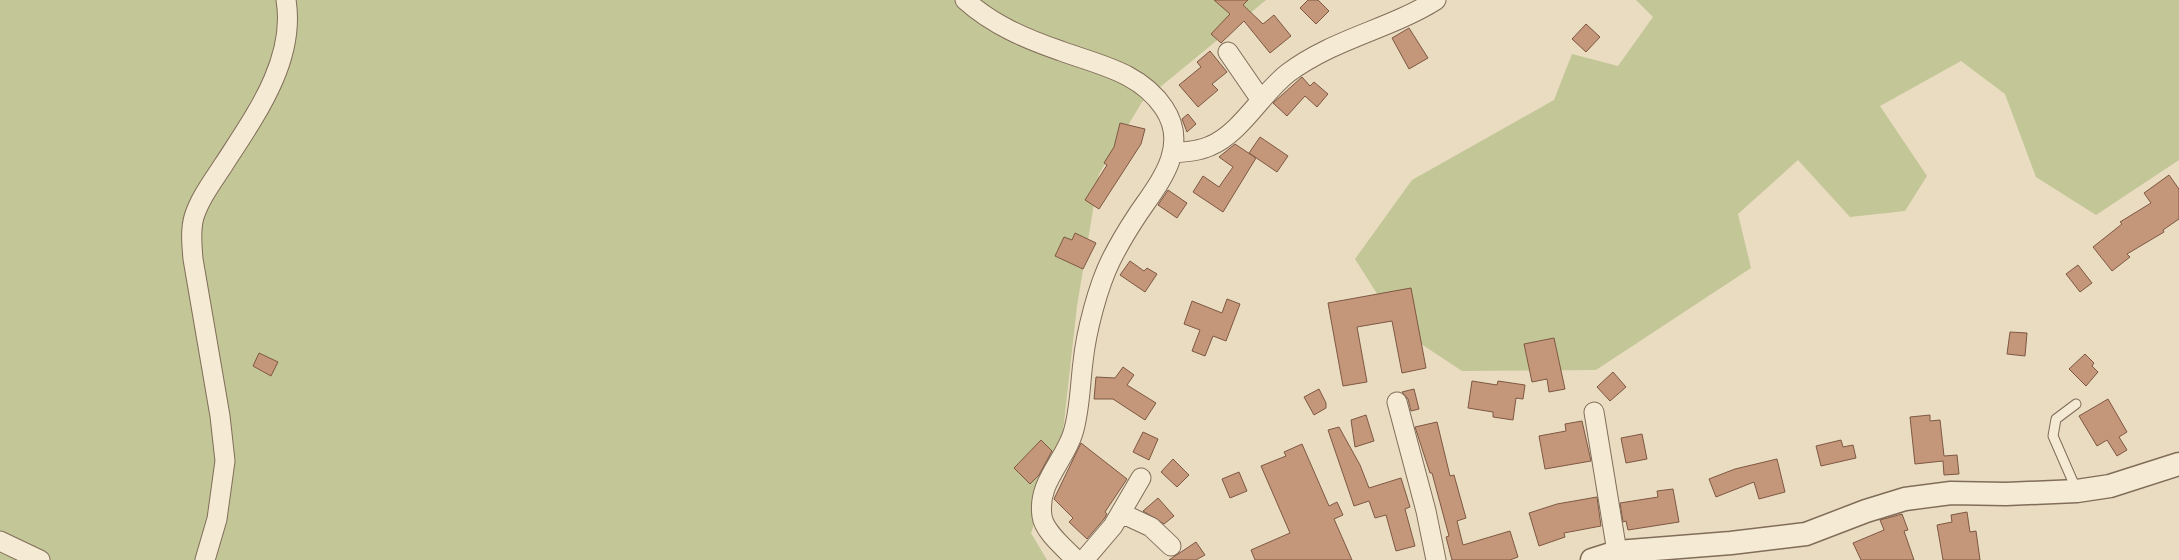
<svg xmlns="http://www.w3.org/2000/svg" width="2179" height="560" viewBox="0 0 2179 560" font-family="'Libre Baskerville',serif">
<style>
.green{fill:#c3c696}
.building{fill:#c4967a;stroke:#7e5842}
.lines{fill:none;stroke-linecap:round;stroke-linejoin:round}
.service-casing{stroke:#816d5a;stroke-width:11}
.minor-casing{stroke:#816d5a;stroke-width:21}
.tertiary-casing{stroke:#816d5a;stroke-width:25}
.service{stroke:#f5ead3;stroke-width:9}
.minor{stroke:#f5ead3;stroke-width:19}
.tertiary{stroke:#f5ead3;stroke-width:22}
</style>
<rect width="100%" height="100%" fill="#e9dcc1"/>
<path class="green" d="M0,0h1266l-124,102 -43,72 -22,132 -16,143 -30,84 16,27h-1047z
M1636,0h543v160l-83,55 -60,-38 -31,-83 -44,-33 -81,45 47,70 -22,35 -55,6 -52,-57 -60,54 13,54 -155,102 -134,1 -62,-41 -45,-71 57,-79 142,-80 18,-46 46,12 35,-49z"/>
<path class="building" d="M1214,0h34l-5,5 20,19 11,-9 17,21 -21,17 -26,-32 -23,22 -10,-9 19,-20z
M1308,0h10l11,11 -13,13 -16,-16z
M1586,24l14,13 -14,15 -14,-13z
M1409,28l19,30 -19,11 -17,-31z
M1210,51l17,21 -15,12 6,6 -20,17 -19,-22 22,-18 -4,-5z
M1302,77l8,9 4,-4 14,12 -11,13 -12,-11 -18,20 -14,-13z
M1188,114l8,10 -9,8 -5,-13z
M1120,123l25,6 -4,15 -42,65 -14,-9 22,-35 -3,-2 10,-16z
M1260,137l28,19 -11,16 -28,-19z
M1235,144l21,14 -33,54 -30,-20 10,-16 16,11 14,-20 -14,-10z
M2169,175l10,14v30l-16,11 1,2 -37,22 3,3 -18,14 -19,-24 29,-23 -2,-2 31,-19 -7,-10z
M1168,190l19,13 -10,15 -19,-13z
M1075,233l21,10 -13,26 -28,-13 9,-19 8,3z
M1130,261l14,10 3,-3 10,6 -12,18 -25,-17z
M2078,265l14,18 -12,9 -14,-18z
M1411,288l15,80 -24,5 -10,-52 -35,6 10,55 -24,4 -15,-83z
M1227,299l13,5 -14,37 -13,-5 -8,20 -13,-5 8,-21 -16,-6 8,-23 30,12z
M2010,332l17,1 -2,23 -18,-2z
M1554,338l11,51 -16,3 -2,-13 -15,3 -8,-38z
M259,353l19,9 -7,14 -18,-10z
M2085,354l9,9 -2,3 6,6 -12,14 -17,-17z
M1123,367l11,8 -7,10 29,18 -11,17 -32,-21h-19l2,-22 19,1z
M1613,372l13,15 -16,14 -13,-14z
M1472,381l25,4 1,-4 27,4 -2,14 -7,-1 -3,22 -20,-3v-5l-25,-4z
M1319,389l7,14v5l-12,7 -10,-18z
M1414,389l5,20 -8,2 -3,-12 -6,-7z
M2108,399l19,33 -8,5 8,13 -10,6 -10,-16 -10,6 -18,-30z
M1366,415l8,26 -19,6 -4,-27z
M1930,415v6l10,-1 4,36 13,-1 2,19 -15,1 -1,-14 -28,3 -5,-47z
M1582,421l9,40 -46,8 -6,-33 27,-5 -1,-7z
M1437,422l13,54 4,-1 12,43 -9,3 6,24 47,-14 8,26 -8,3h-58l-6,-23 3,-1 -17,-63h-2l-15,-46z
M1339,427l21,38 9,23 32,-10 9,29 -5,2 10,37 -19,5 -10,-36 -11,3 -6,-17 -15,5 -26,-76z
M1143,432l15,7 -9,21 -16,-8z
M1642,434l5,25 -21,4 -5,-25z
M1041,440l11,11 -13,24 -9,9 -16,-16z
M1841,440l2,7 10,-2 3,13 -35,8 -5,-20z
M1081,443l46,36 -22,33 2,2 -3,5 -17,20 -18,-17 4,-4 -19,-19z
M1302,444l27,62 8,-4 6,13 -9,4 18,41h-97l-4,-10 39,-17 -29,-67 25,-10 -2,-4z
M1173,459l16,16 -12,12 -16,-15z
M1777,459l8,33 -26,7 -5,-17 -38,15 -7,-18 26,-10z
M1239,472l8,19 -17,7 -8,-19z
M1673,489l6,33 -51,8 -2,-9 -3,1 -3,-19 38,-6 -1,-6z
M1597,497l4,29 -37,7 1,4 -26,9 -10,-33 28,-9z
M1158,498l16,18 -10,8 -21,-13z
M1967,512l3,20 6,-1 4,29h-37l-6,-35 15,-3 -1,-7z
M1902,514l6,16 -4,1 10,29h-53l-8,-17 31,-13 -4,-10z
M1196,542l9,13 -9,5h-27z"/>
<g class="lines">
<g class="service-casing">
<path id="service" d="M2076,404l-20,15 -3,17 24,55"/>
</g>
<g class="minor-casing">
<path id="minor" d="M965,0c28,25 61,39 96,51 38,14 79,21 103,57 26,39 -5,75 -26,106 -10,15 -19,30 -27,46 -13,26 -25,72 -28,102 -3,23 -3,48 -10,71 -9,29 -36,50 -31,83 2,16 24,33 34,44
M1228,52l33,48
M1173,153c13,-1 26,-2 37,-7 31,-13 52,-53 78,-73 45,-34 102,-44 148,-73
M1397,402l29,109 10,49
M1594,412l23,140
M1121,513l30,14 20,19
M0,541l40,19
M205,560l12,-41 8,-58 -5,-45 -27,-157c-1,-13 -3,-28 1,-42 6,-19 19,-36 30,-53 31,-48 72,-104 62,-164
M1084,560l29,-34 28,-48"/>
</g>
<g class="tertiary-casing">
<path id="tertiary" d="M1592,560l25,-8 114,-9 75,-9 60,-23 39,-12 46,-6 55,1 71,-3 33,-5 69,-22"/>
</g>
<use href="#service" class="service"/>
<use href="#minor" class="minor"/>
<use href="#tertiary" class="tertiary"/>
</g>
</svg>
